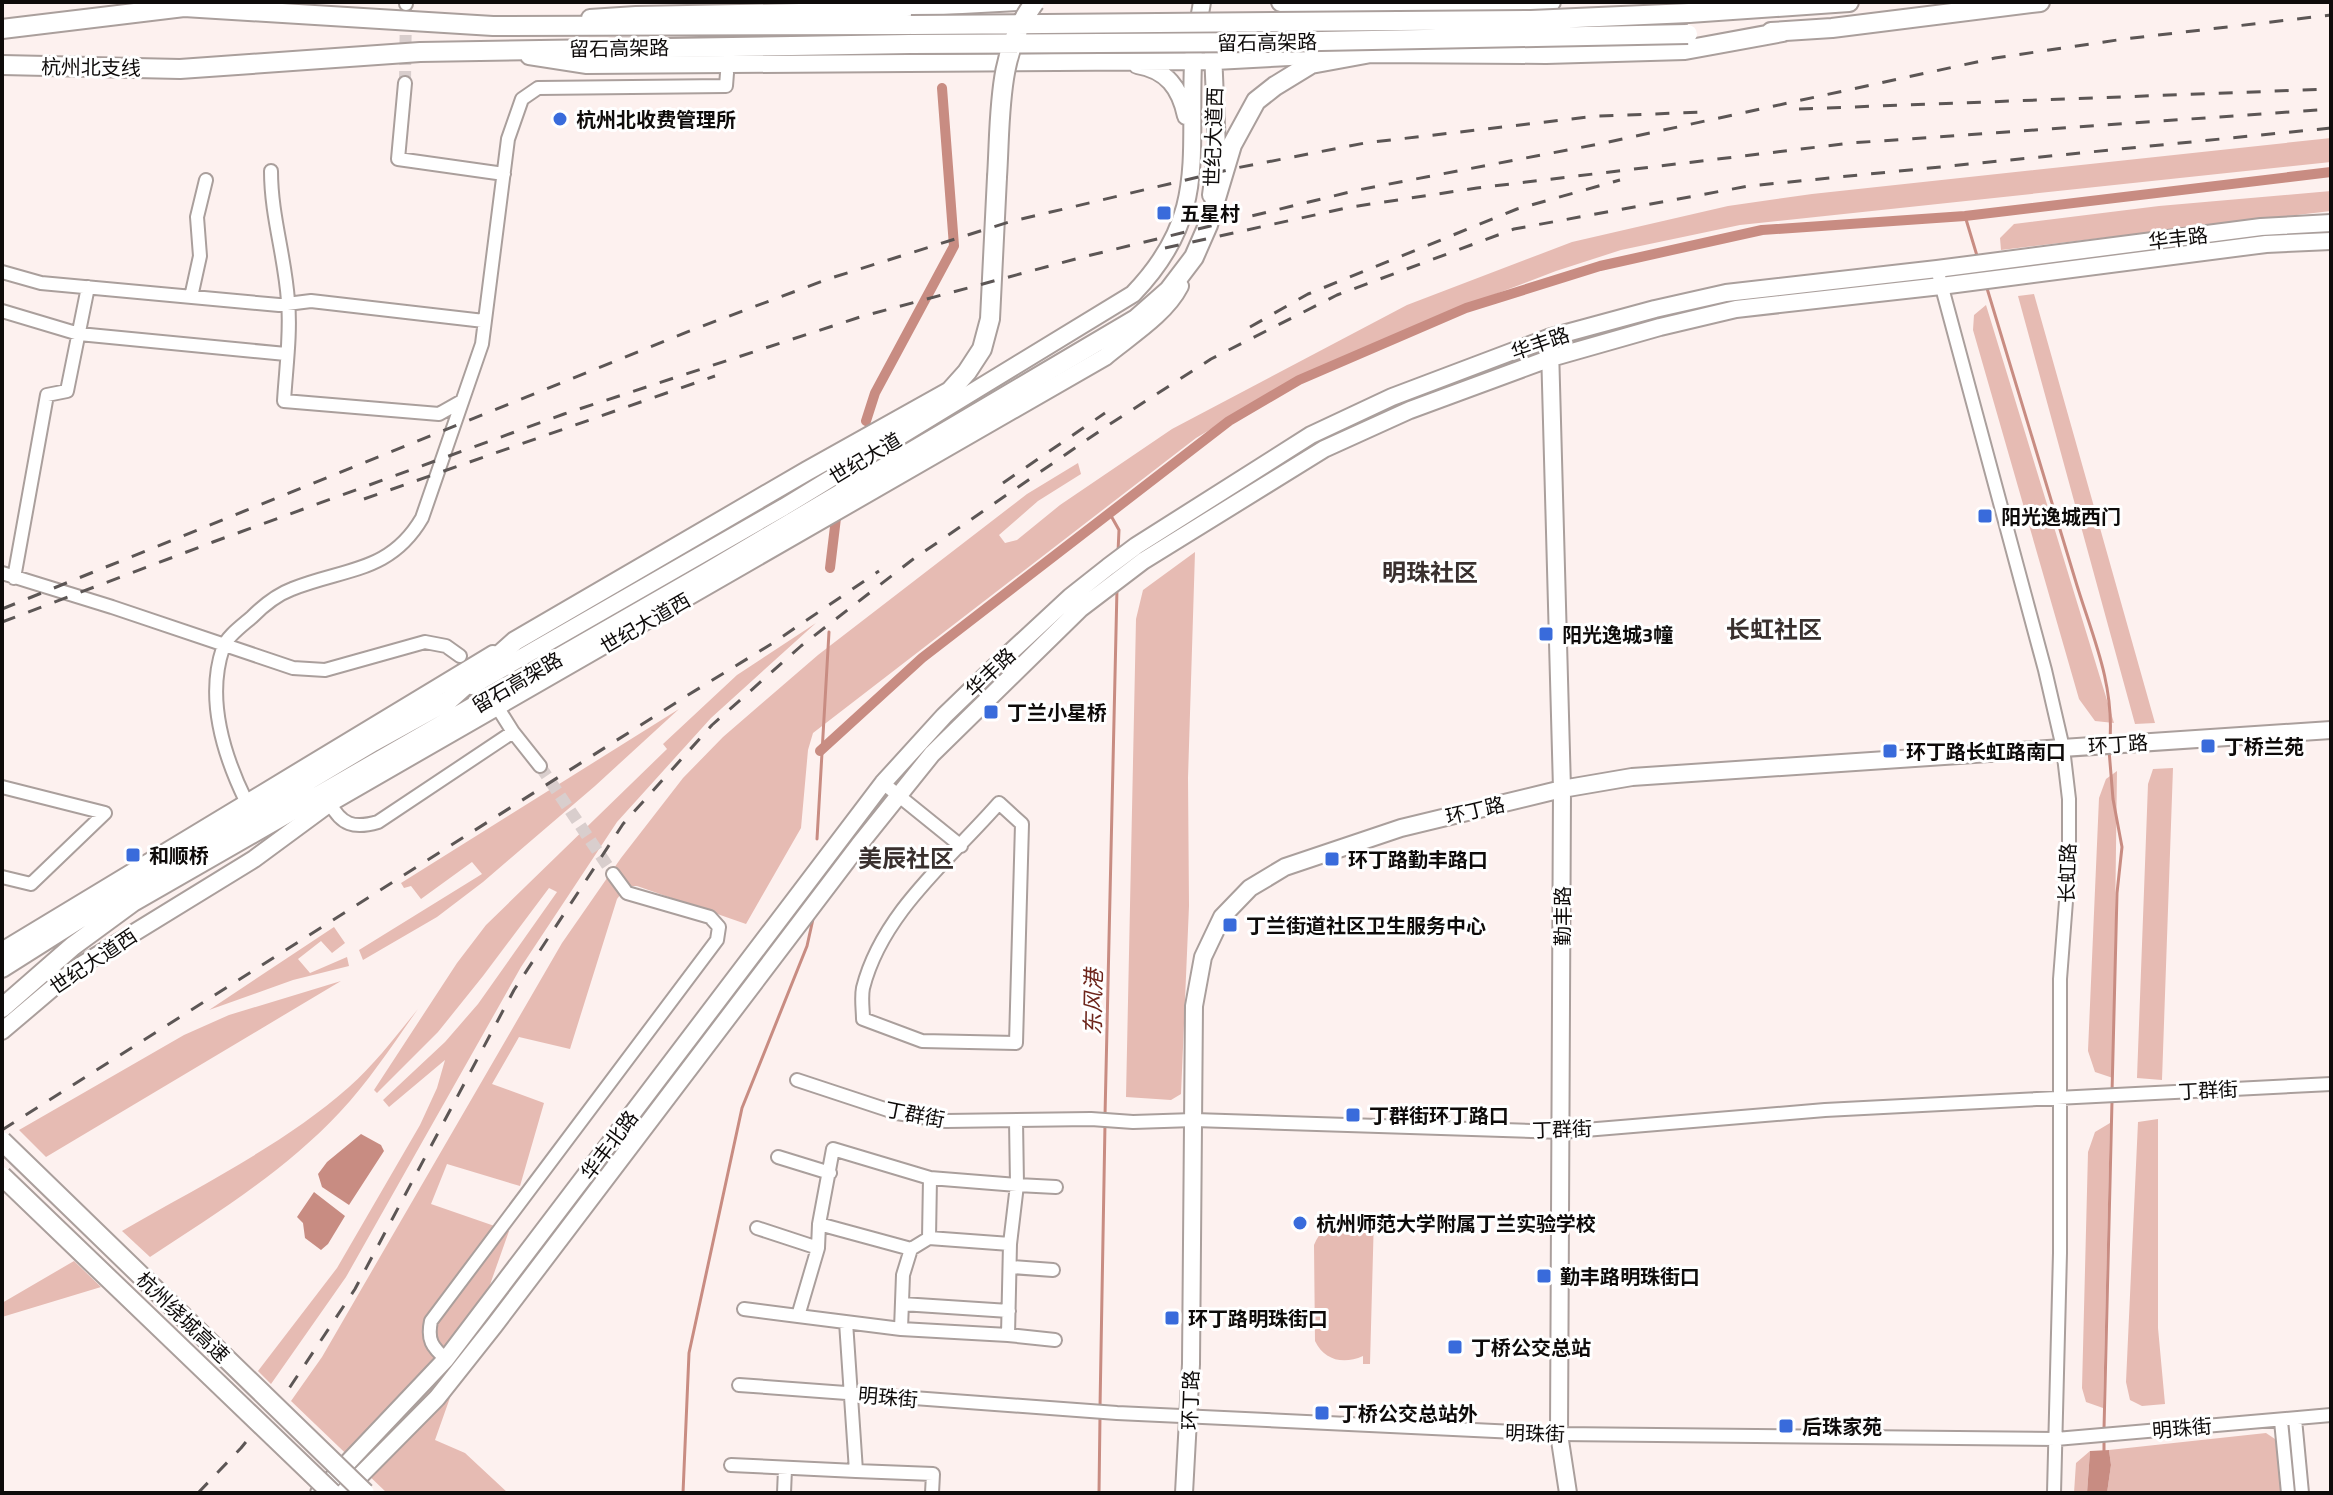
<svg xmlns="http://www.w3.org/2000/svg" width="2333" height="1495" viewBox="0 0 2333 1495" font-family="'Titillium Web','Noto Sans SC',sans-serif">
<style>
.green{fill:#e6bbb3}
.water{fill:#c88c82}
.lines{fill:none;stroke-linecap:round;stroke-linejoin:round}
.stream{stroke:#c88c82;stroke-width:3}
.canal{stroke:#c88c82;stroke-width:10}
.minor-tunnel{stroke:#d9cecd;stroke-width:12;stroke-dasharray:12 6;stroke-linecap:butt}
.minor-casing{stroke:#aa9f9c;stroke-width:16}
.major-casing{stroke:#aa9f9c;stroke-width:20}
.highway-casing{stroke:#aa9f9c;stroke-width:22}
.minor{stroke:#fff;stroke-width:12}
.major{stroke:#fff;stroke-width:16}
.highway{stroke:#fff;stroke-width:18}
.rail{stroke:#5c5655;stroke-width:3;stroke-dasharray:14 14;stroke-linecap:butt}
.highway-bridge-casing{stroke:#aa9f9c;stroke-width:22;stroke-linecap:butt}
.highway-bridge{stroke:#fff;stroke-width:18}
.poi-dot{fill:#396bdb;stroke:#fff;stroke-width:3}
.labels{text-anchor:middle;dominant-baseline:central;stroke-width:6;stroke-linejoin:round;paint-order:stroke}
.street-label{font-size:20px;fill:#0e0b0a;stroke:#fff}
.poi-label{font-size:20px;font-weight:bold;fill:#0e0b0a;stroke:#fff;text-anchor:start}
.water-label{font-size:22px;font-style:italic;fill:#6d251b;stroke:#fff}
.quarter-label{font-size:24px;font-weight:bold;fill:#39302e;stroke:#fff}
</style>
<rect width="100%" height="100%" fill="#fdf1ef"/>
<path class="green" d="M2331,138v24l-591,63 -119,25 -65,21 -92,35 -103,44 -103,51 -62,37 -383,295 -5,17 -7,78 -55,96 -109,-38h-10l-10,13 -47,150 -51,-12 -27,47 52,19 -24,83 -73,-22 -16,40 78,27 -74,209 30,13 43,40h-121l-96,-92 31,-44 240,-414 59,-85 62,-80 40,-41 95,-82 209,-161 51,-31 3,11 -43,27 -39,34 6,8 12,-3 43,-35 112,-76 235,-124 165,-63 156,-36 84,-12z
M2331,191v20l-330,39 -1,-12 14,-14 145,-18z
M2034,294l121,429 -20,1 -117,-428z
M1986,305l128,418 -19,-2 -16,-22 -106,-369 1,-15z
M1195,552l-7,226 1,128 -8,188 -10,6 -45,-3 10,-478 7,-29z
M816,623l-105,95 -94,104 -96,145 -175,310 -75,107 -13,-13 79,-103 83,-143 17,-37 8,-28 -56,47 -6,-7 62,-58 33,-38 79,-112 -8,-4 -66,88 -45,56 -61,61 -3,-3 83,-127 29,-38 181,-176 -4,-5 74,-69z
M679,709l-84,77 -112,96 -46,35 -74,43 -4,-10 123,-76 -10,-12 -51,37 -10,-13 -7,2 -3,-5z
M2173,768l-11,312 -25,-2 11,-294 5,-15z
M2117,771l-4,307 -18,-6 -7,-21 11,-253 7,-19z
M334,927l11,16 -13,10 -11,-12 -23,18 12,14 37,-16 2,9 -56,14 -84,30z
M341,981l-295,176 -27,-27 165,-95 45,-20z
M418,1009c-25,35 -48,71 -78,103 -54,58 -124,102 -190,145l-28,-26c77,-45 160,-85 227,-144 26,-23 47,-51 69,-78z
M2158,1119v209l7,76 -23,2 -12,-6 -4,-18 12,-260z
M2110,1123l-7,285 -17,-6 -4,-14 6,-236 7,-20z
M1368,1216h6l-4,148h-7v-8c-20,9 -39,4 -48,-15l-1,-96c9,-24 33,-28 53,-13z
M74,1261l27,26 -99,30v-14z
M2266,1433l12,8 10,52h-181l4,-28 -2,-15z
M2090,1451l-3,42h-13l2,-30z"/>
<path class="water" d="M361,1134l20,11 3,6 -35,54 -27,-18 -4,-13 9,-12z
M314,1192l31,24 -17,28 -7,6 -16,-12 -2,-15 -6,-6z
M2109,1450l2,15 -4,28h-20l3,-42z"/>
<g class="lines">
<path class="stream" d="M1965,216l13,43
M1986,285c30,98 60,196 89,294 16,54 39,102 35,160
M1110,514l9,16 -1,22
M2109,750l4,49 9,48 -5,46 -5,200
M817,839l12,-207
M1105,1116l12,-528
M1100,1408l5,-284
M2104,1429l8,-328
M2104,1453v-16
M683,1493l6,-140 53,-245 65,-162 6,-27
M1099,1493l1,-77"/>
<path class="canal" d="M866,421l9,-28 79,-147 -12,-158
M830,568l6,-50
M820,751l102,-93 307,-237 70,-41 167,-72 134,-42 162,-36 203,-14 366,-44"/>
<path class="minor-tunnel" d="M405,83l1,-79
M540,766l73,108"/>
<g class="minor-casing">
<path id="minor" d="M406,4v-2
M405,83l-7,76 106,15
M271,171c0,45 14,85 17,130 3,32 -2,67 -4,100l155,13 23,-13
M1937,269l108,401 18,78 6,51v63l-9,117v274l-6,240
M2,272l39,11 238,22 32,-4 173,20
M191,297l9,-41 -3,-39 9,-37
M2,311l77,23 207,20
M2,573l110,34 181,61 32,2 100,-28 21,4 14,10
M14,578l33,-183 20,-4 21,-104
M513,732l27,34
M883,783l78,63
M2,787l103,26 -74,71 -29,-7
M246,801c-22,-45 -40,-103 -23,-153 3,-11 20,-23 29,-31 12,-12 24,-22 40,-28 52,-21 98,-16 130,-71l60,-174 26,-205 14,-40 16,-11 188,-2 1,-13
M330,803c11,22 24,26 48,19l135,-90 -12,-19
M999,803l23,21 -6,219 -94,-2 -59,-22c0,-9 -2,-21 0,-31 19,-75 86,-128 136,-185z
M797,1080l100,33 49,8 145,-2 42,3 61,-2 367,12 264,-22 506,-26
M1016,1120l1,65 -87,-7 -97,-29 -14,75 -1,24 -20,68 103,13 107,6 2,-91 7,-59 39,2
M778,1157l52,16
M819,1224l92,25
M757,1228l61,20
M929,1238l81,6
M1011,1267l42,3
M902,1304l107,7
M744,1309l54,7
M901,1329l2,-54 8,-26 18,-11 1,-60
M1008,1335l47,5
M446,1359c-14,-12 -19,-19 -15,-38l286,-381 2,-13 -9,-10 -83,-24 -14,-19
M739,1385l378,28 442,21 497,5 275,-24
M2295,1419l7,74
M2281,1421l7,72
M731,1465l125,6 -10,-149
M856,1471l77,3 -1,19
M784,1493l1,-24"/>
</g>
<g class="major-casing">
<path id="major" d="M590,18l46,-3 215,-4 169,-9
M529,56l58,9 628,-4 114,-6
M1137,65c30,5 43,23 49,51
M1211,195l6,-46 -4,-98
M1550,348l12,441 -3,645 9,59
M472,686l312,-179 349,-213c74,-77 56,-134 60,-231 0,-20 6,-41 9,-61
M2,951l491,-297
M2,1031l73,-62 179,-110 76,-56 775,-446c25,-21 60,-42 75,-71
M319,1493l127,-134 437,-576 61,-67 58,-56 68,-63 38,-30 28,-21 175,-111 81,-38 156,-59 107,-29 71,-16 211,-24 324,-42 70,-4
M343,1493l94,-95 57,-72 365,-481 73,-91 148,-145 63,-48 181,-112 86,-39 141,-52 109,-31 76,-18 205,-23 325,-42 65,-3
M1184,1493l7,-129 3,-358 9,-49 19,-40 28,-29 35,-21 116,-39 161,-39 70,-12 699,-47"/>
</g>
<g class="highway-casing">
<path id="highway" d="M1281,2l50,6 220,-6
M1689,13l160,-11
M2,29l182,-22 309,19 418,-1
M1771,32l61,-4 208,-26
M2,65l178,4 240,-17 490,-8
M2,968l128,-81 243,-145 76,-42 66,-59 292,-170 143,-80 17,-19 15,-23 8,-30 7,-142
M2,1008l71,-62 60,-44 573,-329 430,-254 33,-29 25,-33 14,-32 24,-80 24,-44 19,-15 36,-22 60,-11 175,1 139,-4 98,-18"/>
</g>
<use href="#minor" class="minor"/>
<use href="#major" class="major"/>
<use href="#highway" class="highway"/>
<path class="rail" d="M1799,109l532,-20
M1165,248l186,-41 126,-19 374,-45 480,-34
M1250,327l58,-33 209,-85 103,-29
M1003,483l102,-70
M364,499l351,-123
M2,609l690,-279 136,-51 181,-57 227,-54 129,-25 232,-27 110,-4
M2,622l211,-80 351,-128 296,-97 223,-60 275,-67 246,-47 391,-85 129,-19 207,-24
M2,1130l686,-435 85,-52 106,-72
M198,1493l43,-45 49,-61 65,-98 159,-299 109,-166 89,-99 89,-79 111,-86 195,-134 104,-67 126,-64 177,-66 235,-43 582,-58"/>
<g class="highway-bridge-casing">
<path id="highway-bridge" d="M911,25l620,-5 158,-7
M910,44l360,-2 418,-8
M997,177c4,-60 -1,-125 38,-175
M2,1141l363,352
M2,1176l330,317"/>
</g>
<use href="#highway-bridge" class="highway-bridge"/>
</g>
<g class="poi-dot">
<circle cx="560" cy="119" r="8"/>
<rect x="1156" y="205" width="16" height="16" rx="4"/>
<rect x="1977" y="508" width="16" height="16" rx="4"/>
<rect x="1538" y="626" width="16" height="16" rx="4"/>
<rect x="983" y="704" width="16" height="16" rx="4"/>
<rect x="2200" y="738" width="16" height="16" rx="4"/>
<rect x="1882" y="743" width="16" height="16" rx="4"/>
<rect x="125" y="847" width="16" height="16" rx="4"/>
<rect x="1324" y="851" width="16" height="16" rx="4"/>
<rect x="1222" y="917" width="16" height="16" rx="4"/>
<rect x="1345" y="1107" width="16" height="16" rx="4"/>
<circle cx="1300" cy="1223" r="8"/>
<rect x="1536" y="1268" width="16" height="16" rx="4"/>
<rect x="1164" y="1310" width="16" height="16" rx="4"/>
<rect x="1447" y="1339" width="16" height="16" rx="4"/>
<rect x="1314" y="1405" width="16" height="16" rx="4"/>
<rect x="1778" y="1418" width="16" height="16" rx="4"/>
</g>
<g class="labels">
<g class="street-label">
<text transform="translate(1267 42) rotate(-1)">留石高架路</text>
<text transform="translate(619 48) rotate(-1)">留石高架路</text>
<text transform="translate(91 67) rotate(1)">杭州北支线</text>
<text transform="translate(1213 137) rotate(-88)">世纪大道西</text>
<text transform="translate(2178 238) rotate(-7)">华丰路</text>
<text transform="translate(1540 343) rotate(-19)">华丰路</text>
<text transform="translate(865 458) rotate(-31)">世纪大道</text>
<text transform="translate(645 623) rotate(-30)">世纪大道西</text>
<text transform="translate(990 672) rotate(-44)">华丰路</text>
<text transform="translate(517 682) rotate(-30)">留石高架路</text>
<text transform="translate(2118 744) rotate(-4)">环丁路</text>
<text transform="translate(1475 810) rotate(-13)">环丁路</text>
<text transform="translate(2067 873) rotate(-88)">长虹路</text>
<text transform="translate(1562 916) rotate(-90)">勤丰路</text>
<text transform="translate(93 961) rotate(-34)">世纪大道西</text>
<text transform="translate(2208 1090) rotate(-3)">丁群街</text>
<text transform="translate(915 1114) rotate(11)">丁群街</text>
<text transform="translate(1562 1129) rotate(-2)">丁群街</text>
<text transform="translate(609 1145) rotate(-53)">华丰北路</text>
<text transform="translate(183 1317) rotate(44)">杭州绕城高速</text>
<text transform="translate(888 1397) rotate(5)">明珠街</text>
<text transform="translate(1190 1400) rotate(-88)">环丁路</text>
<text transform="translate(2182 1428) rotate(-5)">明珠街</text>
<text transform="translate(1535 1433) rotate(2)">明珠街</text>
</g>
<g class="poi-label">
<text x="576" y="119">杭州北收费管理所</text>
<text x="1180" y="213">五星村</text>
<text x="2001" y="516">阳光逸城西门</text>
<text x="1562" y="634">阳光逸城3幢</text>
<text x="1007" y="712">丁兰小星桥</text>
<text x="2224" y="746">丁桥兰苑</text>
<text x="1906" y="751">环丁路长虹路南口</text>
<text x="149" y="855">和顺桥</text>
<text x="1348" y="859">环丁路勤丰路口</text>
<text x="1246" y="925">丁兰街道社区卫生服务中心</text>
<text x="1369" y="1115">丁群街环丁路口</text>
<text x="1316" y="1223">杭州师范大学附属丁兰实验学校</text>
<text x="1560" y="1276">勤丰路明珠街口</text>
<text x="1188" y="1318">环丁路明珠街口</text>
<text x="1471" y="1347">丁桥公交总站</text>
<text x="1338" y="1413">丁桥公交总站外</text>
<text x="1802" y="1426">后珠家苑</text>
</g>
<g class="water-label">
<text transform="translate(1093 1002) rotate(-89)">东风港</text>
</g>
<g class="quarter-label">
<text x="1430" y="572">明珠社区</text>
<text x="1774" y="629">长虹社区</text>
<text x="906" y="858">美辰社区</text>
</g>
</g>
<rect width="2333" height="1495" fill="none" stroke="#0e0b0a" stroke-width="8"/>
</svg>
